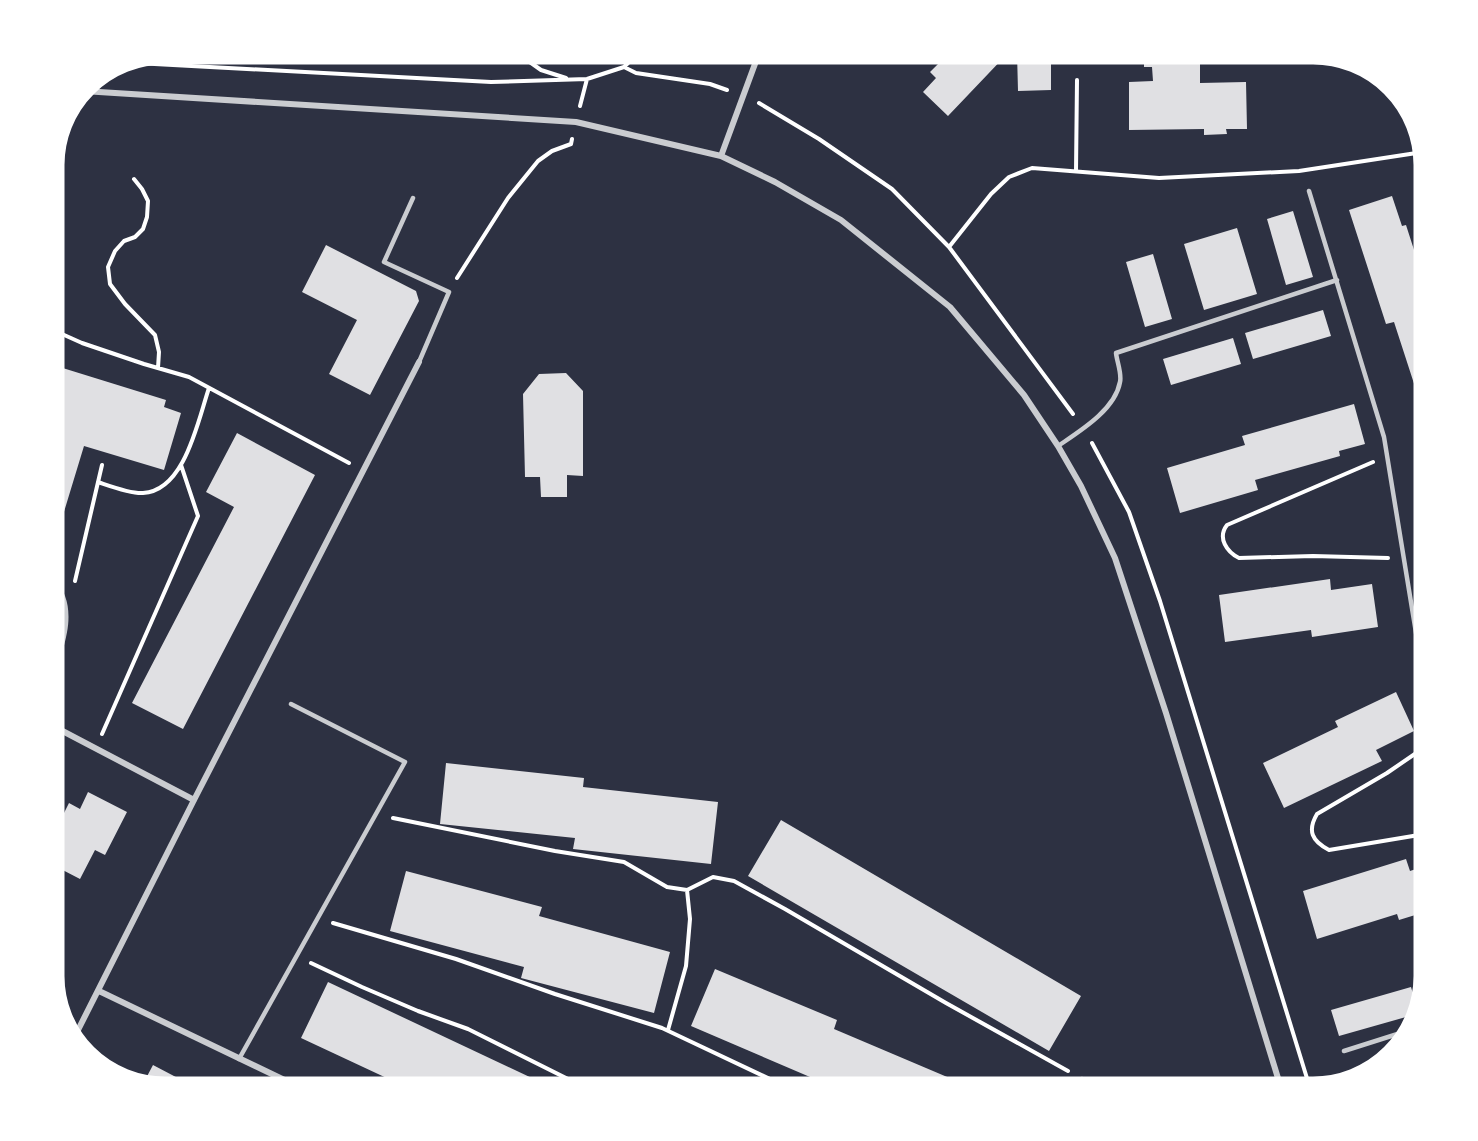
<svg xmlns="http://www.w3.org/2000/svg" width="1478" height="1141" viewBox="0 0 1478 1141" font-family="'Space Grotesk',sans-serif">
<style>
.building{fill:#e0e0e3}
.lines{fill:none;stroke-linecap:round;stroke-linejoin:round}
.path{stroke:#fff;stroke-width:4}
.service{stroke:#caccd0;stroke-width:4.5}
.minor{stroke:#caccd0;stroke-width:6}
.rim{fill:none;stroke:#fff;stroke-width:3}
</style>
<rect width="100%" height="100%" fill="#2d3142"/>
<path class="building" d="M930,53h78l-60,63 -25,-24 13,-14 -6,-6 10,-10z
M1017,53h34v37l-33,1z
M1144,53h56v30l46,-1 1,47h-21l1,5 -23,1v-6l-75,1v-48l24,-1 -1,-14h-8z
M1392,196l10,30 4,-1 19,59v113l-6,2 -25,-77 -8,2 -37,-114z
M1293,211l20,66 -27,8 -19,-66z
M1237,228l20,66 -53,16 -20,-66z
M326,245l90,46 3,10 -49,94 -41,-21 28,-54 -55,-28z
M1153,254l19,65 -27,8 -19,-65z
M1323,310l8,26 -78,23 -8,-26z
M1233,338l8,26 -70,21 -8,-26z
M53,365l113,35 -2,7 17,6 -17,57 -80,-24 -31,102z
M566,373l17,18v85l-16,-1v22h-26l-1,-20h-15l-2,-83 16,-20z
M1354,404l11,40 -26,7 1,5 -85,24 3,10 -78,23 -13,-45 78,-23 -3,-9z
M237,433l78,42 -132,254 -51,-26 102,-196 -28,-15z
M1425,435v16h-1l-2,-15z
M1330,579l1,11 41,-6 6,43 -66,10 -1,-7 -86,12 -6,-47z
M1396,692l18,39 -38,19 6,11 -98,47 -21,-45 75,-36 -3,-6z
M446,763l138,15 -1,9 135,15 -7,62 -138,-15 2,-11 -135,-14z
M88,792l39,20 -22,43 -10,-5 -15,29 -27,-14v-30l16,-32 11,6z
M781,820l300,176 -32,55 -301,-175z
M1406,859l4,12 15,-5v46l-26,8 -2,-6 -80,25 -14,-48z
M406,871l136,36 -3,9 131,36 -16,61 -133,-35 3,-11 -134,-36z
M715,969l122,51 -3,9 125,53 -3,6h-151l5,-11 -119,-51z
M328,982l225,106h-145l-107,-50z
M1411,987l5,17 -3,11 -74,21 -8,-26z
M153,1065l40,21 -2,2h-27l-20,-6z"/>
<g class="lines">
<path class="path" d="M517,53l24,17 25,8
M136,63l355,19 96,-3 37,-12 12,6 74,11 17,6
M624,67l14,-14
M759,103l60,36 73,50 57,58 124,167
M580,106l7,-27
M1076,171l1,-91
M134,179l8,10 6,12 -1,16 -4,12 -8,8 -11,4 -9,10 -7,16 2,17 15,20 30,31 4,17 -1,16
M949,247l42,-53 18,-17 23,-9 127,10 140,-7 124,-19
M457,278l51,-80 30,-37 14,-10 19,-7 1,-5
M53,330l29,13 62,21 45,13 160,86
M1092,443l37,69 31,89 150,487
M1373,462l-146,63c-10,13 0,27 12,33l74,-2 75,2
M98,482c12,4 33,12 45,11 42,-2 55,-73 66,-105
M75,581l27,-116
M102,734l96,-218 -17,-51
M1425,747l-38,26 -70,41c-10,17 -5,27 12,36l96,-16
M393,818l162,33 69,11 43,25 20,3 26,-13 21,4 51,28 161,94 122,68
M333,923l123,36 99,35 107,34 127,60
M311,963l51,24 56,24 50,18 118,59
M668,1030l18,-64 4,-47 -3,-29"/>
<path class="service" d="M1309,191l75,246 41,251
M413,198l-29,64 65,30 -30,70
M1058,446c22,-15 57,-36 62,-64 2,-8 -3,-20 -4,-29l221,-73
M53,673c10,-29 24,-67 0,-92
M1344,1051l63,-20
M239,1059l166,-297 -114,-58
M1082,1079l14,9"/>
<path class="minor" d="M83,91l493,31 145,34 54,26 66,38 109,87 74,88 34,51 23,40 34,72 51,155 115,375
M721,156l38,-103
M53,726l141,74
M99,991l202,97
M74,1038l120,-238 225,-438"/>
</g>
<path d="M0 0H1478V1141H0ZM165 63H1313A102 102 0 0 1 1415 165V976A102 102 0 0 1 1313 1078H165A102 102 0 0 1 63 976V165A102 102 0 0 1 165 63Z" fill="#fff" fill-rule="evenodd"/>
<path class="rim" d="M165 63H1313A102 102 0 0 1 1415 165V976A102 102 0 0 1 1313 1078H165A102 102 0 0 1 63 976V165A102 102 0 0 1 165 63Z"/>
</svg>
